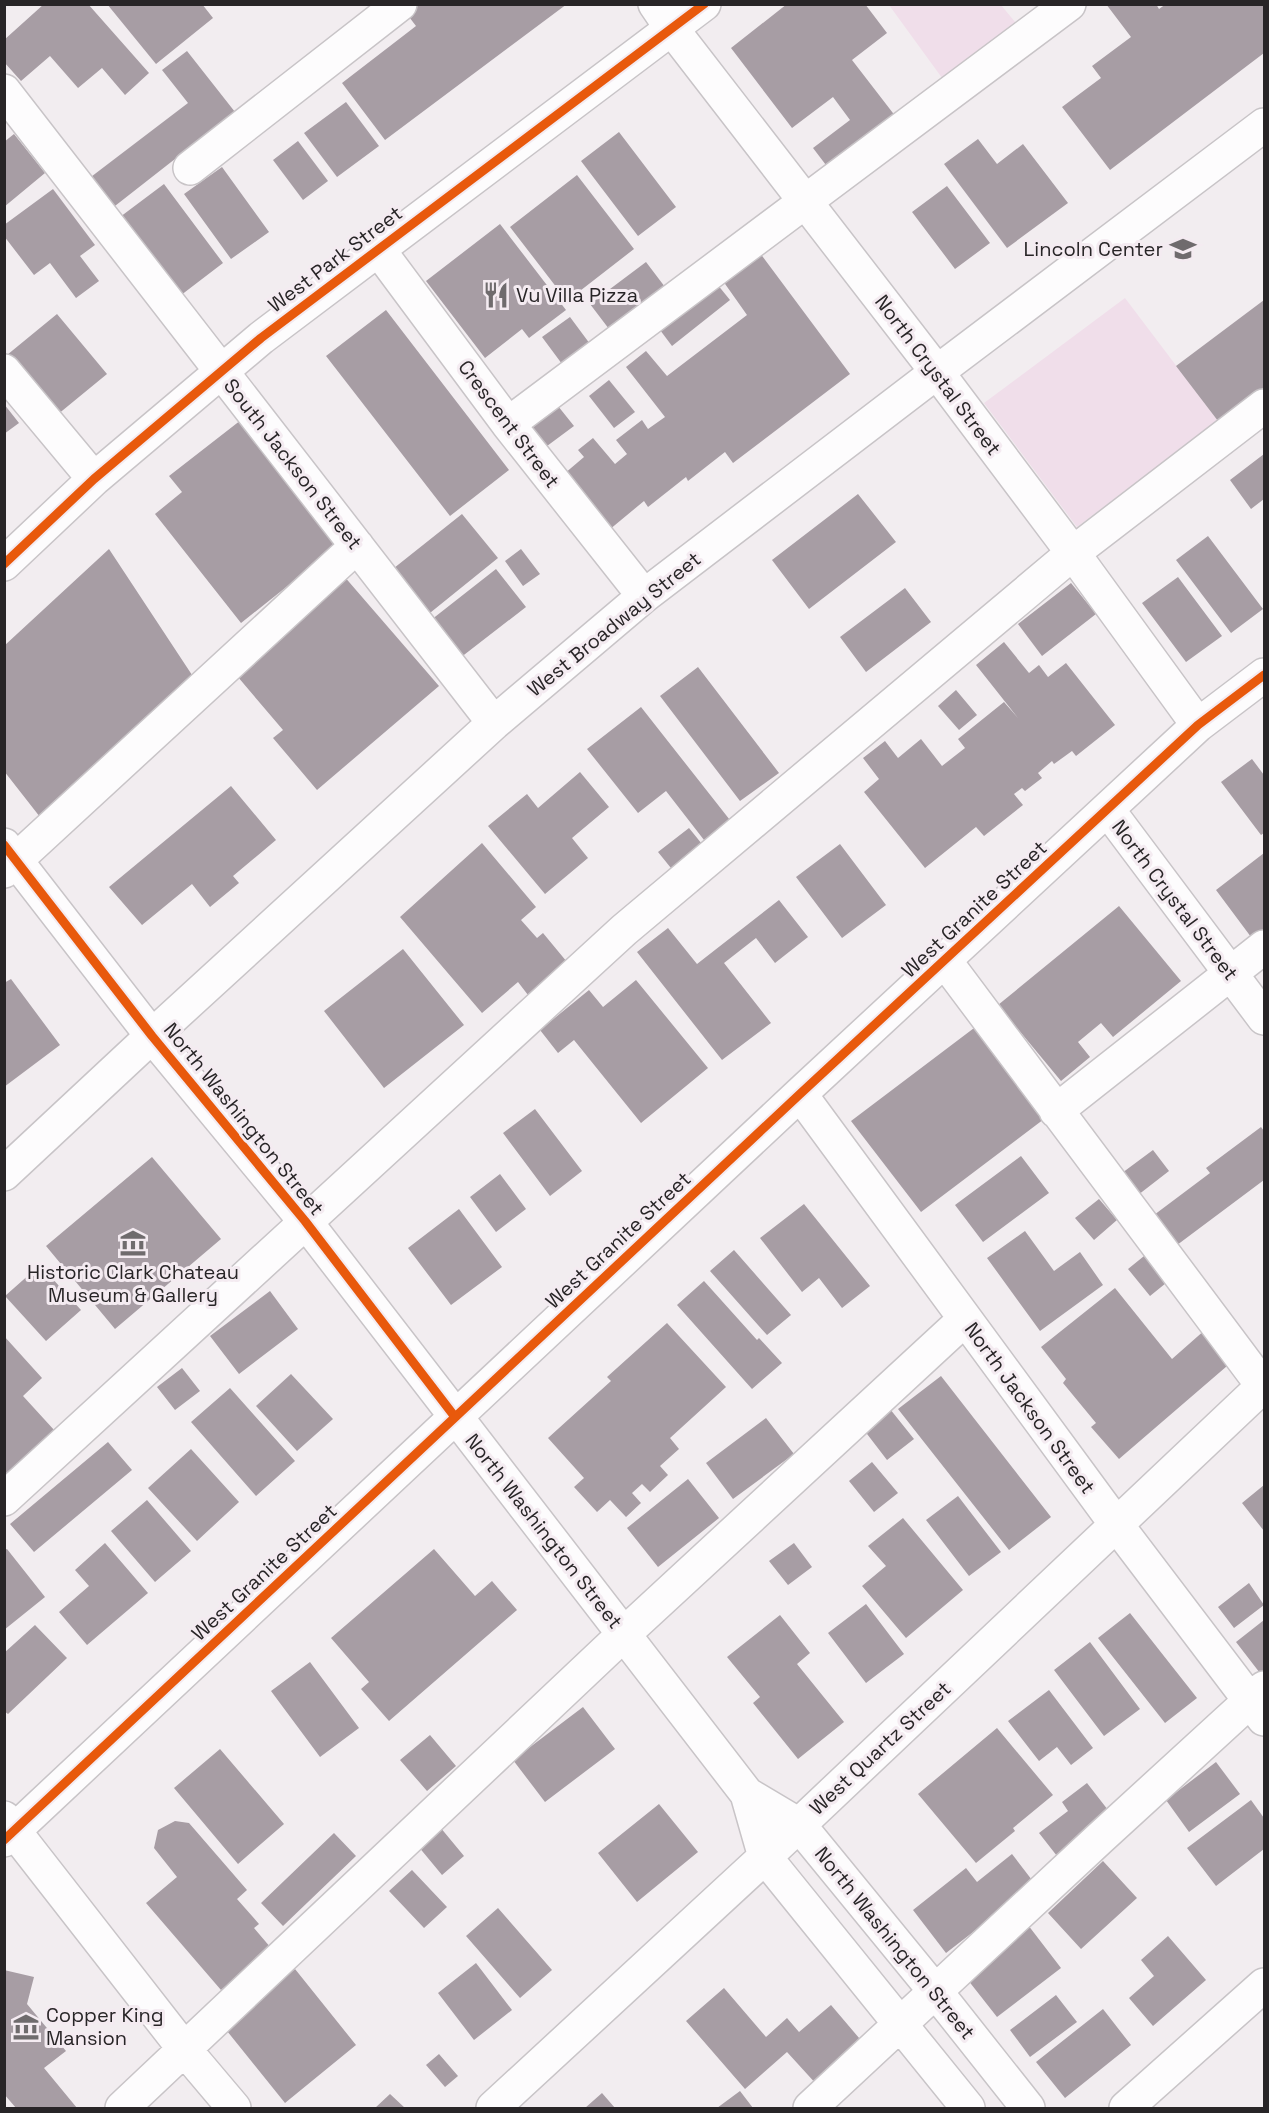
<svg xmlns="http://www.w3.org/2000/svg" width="1269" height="2113" viewBox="0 0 1269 2113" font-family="'Space Grotesk',sans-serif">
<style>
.green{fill:#f0deea}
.building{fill:#a79da4}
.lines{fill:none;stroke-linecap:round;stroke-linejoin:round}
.minor-casing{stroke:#c8c4c7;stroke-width:36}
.minor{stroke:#fdfcfd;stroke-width:33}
.cycleway-casing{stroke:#f4ebf1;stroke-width:13}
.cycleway{stroke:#e8590c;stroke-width:9}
.labels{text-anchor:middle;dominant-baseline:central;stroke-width:6;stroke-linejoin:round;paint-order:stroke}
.poi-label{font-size:20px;fill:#282527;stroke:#f4ebf1;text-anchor:start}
.street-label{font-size:20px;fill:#282527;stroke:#f4ebf1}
</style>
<rect width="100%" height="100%" fill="#f2edf0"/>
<path class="green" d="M889,5h112l19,23 -75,54z
M1125,298l93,123 -141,106 -93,-124z"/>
<path class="building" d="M44,4h44l61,69 -24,22 -23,-27 -24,20 -28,-32 -29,25 -17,-19v-22z
M107,4h95l11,14 -57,46z
M410,4h157l-182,136 -43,-57 74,-57 -13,-17z
M787,4h78l22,29 -35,27 44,57 -67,52 -16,-21 37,-28 -17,-23 -41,31 -61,-80z
M1106,4h50l3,5 7,-5h98v49l-154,117 -48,-63 39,-29 -9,-12 39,-29z
M187,51l48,61 -129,101 -23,-30 105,-80 -26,-33z
M346,102l33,44 -42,31 -33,-44z
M619,132l57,75 -38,29 -57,-75z
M14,134l31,39 -41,34v-65z
M978,139l19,25 26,-20 45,59 -61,45 -63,-84z
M298,141l30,40 -25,19 -30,-40z
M222,167l47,65 -38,27 -47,-65z
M577,175l57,74 -67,52 -57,-74z
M164,184l59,79 -51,39 -60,-79z
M947,186l43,57 -35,26 -43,-57z
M53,189l42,56 -15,11 19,25 -23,17 -26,-35 -16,12 -30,-39v-11z
M500,224l66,86 -37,28 -7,-9 -37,29 -59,-77z
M760,253l90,121 -117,89 -8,-11 -37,29 -2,-4 -38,30 -4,-6 -35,29 -45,-56 20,-17 -6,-7 15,-12 22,26 12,-10 -11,-14 26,-20 6,9 17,-12 -39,-50 20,-16 21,25 80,-61 -24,-34z
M646,262l19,25 -56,42 -19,-25z
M717,284l13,16 -58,46 -12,-16z
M1264,300v87l-46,34 -42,-55z
M386,310l123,160 -59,46 -124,-160z
M57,314l50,60 -50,41 -50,-60z
M570,317l23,31 -28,20 -23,-31z
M609,380l26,32 -21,16 -25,-32z
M4,404l15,19 -15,11z
M558,406l16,20 -31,23 -14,-19z
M241,420l98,125 -98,78 -86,-109 27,-22 -13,-16z
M1264,454v45l-13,10 -21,-29z
M858,494l38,48 -87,67 -37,-49z
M462,514l36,44 -78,63 -36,-45z
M1208,536l55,73 -32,24 -55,-73z
M109,549l85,129 -154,139 -36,-46v-125z
M521,549l19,25 -17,12 -18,-25z
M496,569l30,38 -66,51 -29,-38z
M343,575l96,111 -122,104 -44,-52 10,-8 -51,-60z
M1178,577l44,59 -36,26 -44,-59z
M1071,583l25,31 -54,42 -24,-32z
M905,588l26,34 -65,50 -26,-35z
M1004,642l25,31 10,-8 9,12 18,-14 49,62 -39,31 -4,-5 -18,13 -2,-3 -14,12 4,5 -17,13 -3,-3 -8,6 9,11 -39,31 -8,-9 -51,41 -61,-76 15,-13 -16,-21 22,-17 13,17 23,-19 21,27 23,-18 -7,-9 46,-37 14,16 -42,-53z
M698,667l81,106 -39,28 -80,-105z
M956,690l21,25 -18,15 -21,-24z
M641,707l96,122 -26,20 -45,-58 -28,22 -51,-64z
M1252,759l12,16v58l-3,2 -40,-53z
M580,772l29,35 -37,31 16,20 -43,36 -57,-68 39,-32 11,14z
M231,786l45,54 -43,36 6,7 -29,24 -18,-23 -50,41 -33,-38z
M689,828l17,21 -31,24 -17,-21z
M482,843l54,64 -15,13 16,18 6,-5 24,29 -39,33 -10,-13 -36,31 -82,-96z
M840,844l46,61 -44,33 -46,-61z
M1264,853v80l-10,8 -38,-51z
M779,900l29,37 -33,26 -19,-25 -32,25 47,60 -49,37 -85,-108 31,-24 29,36z
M1119,906l62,75 -68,56 -12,-14 -23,19 12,15 -29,24 -63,-76z
M403,949l61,76 -80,63 -60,-77z
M11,979l49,66 -56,42v-104z
M636,980l72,88 -67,55 -67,-83 -16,13 -18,-23 49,-40 14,17z
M982,1022l70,91 -131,99 -70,-91z
M535,1109l47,62 -32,25 -47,-63z
M1261,1127l3,4v49l-95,71 -23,-30 64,-48 -4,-5z
M1153,1150l16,21 -31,24 -16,-22z
M1021,1156l28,37 -66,49 -28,-37z
M152,1157l69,82 -106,90 -69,-83z
M500,1174l26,35 -30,23 -26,-35z
M1099,1199l18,21 -23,20 -19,-22z
M804,1204l66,82 -28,22 -23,-30 -17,14 -42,-54z
M459,1209l43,58 -51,38 -43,-57z
M1025,1231l29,40 26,-19 23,33 -63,46 -53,-73z
M734,1250l57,65 -24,20 -57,-64z
M1149,1252l22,27 -21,17 -22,-27z
M40,1265l41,45 -35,31 -41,-45z
M704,1281l53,59 2,-2 23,25 -30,26 -75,-84z
M1115,1288l57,71 34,-30 28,31 -115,99 -28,-32 5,-4 -33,-40 3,-4 -25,-32z
M270,1291l28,38 -59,45 -29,-38z
M667,1323l59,64 -56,51 9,11 -19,17 8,9 -18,17 -8,-8 -10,9 9,10 -15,14 -16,-17 -13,12 -23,-25 10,-9 -36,-40 63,-57 -4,-4z
M4,1336l38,42 -19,18 32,35 -51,45z
M182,1368l18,23 -25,19 -18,-23z
M291,1374l42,45 -36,32 -41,-45z
M941,1376l110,141 -42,33 -111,-141z
M230,1388l65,73 -39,35 -65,-74z
M890,1409l24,30 -27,21 -23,-30z
M766,1418l28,36 -61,45 -27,-36z
M108,1442l24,28 -98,82 -24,-28z
M191,1449l48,53 -42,39 -49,-53z
M872,1462l26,31 -24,19 -25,-31z
M688,1479l31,39 -61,49 -31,-39z
M1264,1485v46l-22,-28z
M958,1496l43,56 -32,24 -43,-56z
M147,1500l44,51 -36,31 -44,-51z
M903,1518l60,72 -57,48 -44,-52 24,-20 -18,-20z
M105,1543l43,50 -61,52 -28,-33 30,-26 -14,-16z
M794,1543l18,24 -24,18 -19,-24z
M7,1549l38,48 -41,33v-80z
M434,1549l41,47 17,-15 25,29 -128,111 -28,-32 8,-7 -38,-44z
M1249,1583l15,22 -30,23 -16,-21z
M866,1604l38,50 -38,29 -38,-50z
M1130,1613l67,85 -32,25 -67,-85z
M780,1615l30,38 -13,11 47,58 -46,37 -45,-56 7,-6 -33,-40z
M1264,1620v56l-1,1 -27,-35z
M35,1625l32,33 -59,56 -4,-3v-58z
M1090,1642l50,67 -36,27 -50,-66z
M310,1662l49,66 -39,29 -49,-66z
M1049,1690l44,58 -22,17 -14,-18 -18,14 -31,-40z
M583,1707l32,42 -70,53 -32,-42z
M997,1728l56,67 -40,33 2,3 -39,32 -58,-69z
M430,1735l26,31 -29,25 -27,-31z
M220,1749l64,75 -46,40 -64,-76z
M1216,1762l24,32 -51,38 -23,-32z
M1087,1783l21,27 -23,18 3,4 -31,24 -18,-23 29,-22 -6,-9z
M1251,1800l13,18v31l-48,37 -29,-38z
M659,1804l39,48 -61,50 -39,-49z
M175,1821l14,2 58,67 -10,9 22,25 -5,4 17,20 -50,42 -75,-87 31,-26 -23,-29 4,-18z
M440,1827l24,29 -22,19 -24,-29z
M334,1833l22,23 -73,70 -22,-23z
M1012,1854l23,30 -89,69 -33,-43 53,-42 11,14z
M1103,1861l34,37 -56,51 -33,-36z
M412,1870l35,37 -23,21 -35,-37z
M498,1908l54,62 -32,28 -54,-62z
M1028,1925l33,43 -64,49 -33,-42z
M1168,1936l38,44 -53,46 -24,-28 25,-22 -13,-16z
M476,1963l36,47 -38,30 -36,-47z
M295,1969l61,76 -71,58 -62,-77z
M4,1970l30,7 -7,27 39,47 -22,17 33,40h-61l-12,-14z
M724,1988l42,49 21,-19 12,14 32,-27 34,40 -47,41 -31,-34 -42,37 -59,-68z
M1056,1995l21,27 -47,35 -20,-27z
M1103,2009l28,36 -66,53 -29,-36z
M439,2054l19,22 -13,11 -19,-22z
M740,2091l13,17h-36z
M602,2093l13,15h-30z
M390,2094l15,14h-30z"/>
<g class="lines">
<g class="minor-casing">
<path id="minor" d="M655,4l17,25 265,343 136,181 125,172
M4,91l490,632
M190,168l210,-164
M378,249l130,175 136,172
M4,371l90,108
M508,424l561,-420
M4,564l90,-85 167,-141 443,-334
M1108,810l156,208
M4,845l148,191 153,185 442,573 52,31 149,182 80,101
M4,871l353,-325
M945,961l318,425
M800,1094l316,430 148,195
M1056,1111l208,-164
M4,1174l148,-138 342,-313 150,-127 293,-224 327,-247
M4,1499l620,-569 449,-377 191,-147
M747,1794l18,63 203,251
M4,1818l181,232 49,58
M4,1840l796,-746 398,-369 66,-50
M122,2108l502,-474 341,-315
M493,2108l272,-251 499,-472
M810,2108l289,-269 165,-151
M1126,2108l138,-123"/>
</g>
<use href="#minor" class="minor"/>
<g class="cycleway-casing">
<path id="cycleway" d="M4,564l90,-85 167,-141 443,-334
M4,845l148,191 153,185 150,196
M4,1840l796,-746 398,-369 66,-50"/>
</g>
<use href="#cycleway" class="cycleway"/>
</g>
<defs>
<g id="school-bare" transform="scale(2.07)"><path d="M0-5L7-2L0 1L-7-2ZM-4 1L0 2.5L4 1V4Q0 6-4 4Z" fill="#6f6b6d" stroke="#f4ebf1" stroke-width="2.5" paint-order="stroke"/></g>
<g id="restaurant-bare" transform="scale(2.07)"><path d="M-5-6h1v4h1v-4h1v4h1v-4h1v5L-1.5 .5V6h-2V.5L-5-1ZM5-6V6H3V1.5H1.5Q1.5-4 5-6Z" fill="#6f6b6d" stroke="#f4ebf1" stroke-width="2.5" paint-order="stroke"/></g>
<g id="museum-bare" transform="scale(2.07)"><path d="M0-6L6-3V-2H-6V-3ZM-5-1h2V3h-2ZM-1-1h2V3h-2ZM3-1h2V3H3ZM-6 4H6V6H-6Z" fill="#6f6b6d" stroke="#f4ebf1" stroke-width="2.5" paint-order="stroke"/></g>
</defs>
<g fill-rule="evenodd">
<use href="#school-bare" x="1183" y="249"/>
<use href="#restaurant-bare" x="496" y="295"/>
<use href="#museum-bare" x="133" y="1243"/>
<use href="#museum-bare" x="26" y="2027"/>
</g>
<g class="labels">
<g class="poi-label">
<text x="1163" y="249" text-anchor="end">Lincoln Center</text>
<text x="516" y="295">Vu Villa Pizza</text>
<text x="133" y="1272" text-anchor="middle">Historic Clark Chateau<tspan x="133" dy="23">Museum &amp; Gallery</tspan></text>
<text x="46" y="2015">Copper King<tspan x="46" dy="23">Mansion</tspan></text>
</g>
<g class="street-label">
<text transform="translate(335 259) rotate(-37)">West Park Street</text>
<text transform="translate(938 375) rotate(53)">North Crystal Street</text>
<text transform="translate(509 424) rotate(53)">Crescent Street</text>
<text transform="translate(293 464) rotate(52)">South Jackson Street</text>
<text transform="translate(614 624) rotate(-39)">West Broadway Street</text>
<text transform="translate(1175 900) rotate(53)">North Crystal Street</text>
<text transform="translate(974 909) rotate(-43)">West Granite Street</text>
<text transform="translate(244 1119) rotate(51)">North Washington Street</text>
<text transform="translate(618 1240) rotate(-43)">West Granite Street</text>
<text transform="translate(1030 1408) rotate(54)">North Jackson Street</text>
<text transform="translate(544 1531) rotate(52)">North Washington Street</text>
<text transform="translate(264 1572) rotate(-43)">West Granite Street</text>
<text transform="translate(880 1748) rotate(-43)">West Quartz Street</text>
<text transform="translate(895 1943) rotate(51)">North Washington Street</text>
</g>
</g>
<rect width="1269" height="2113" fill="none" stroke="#282527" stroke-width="12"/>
</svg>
